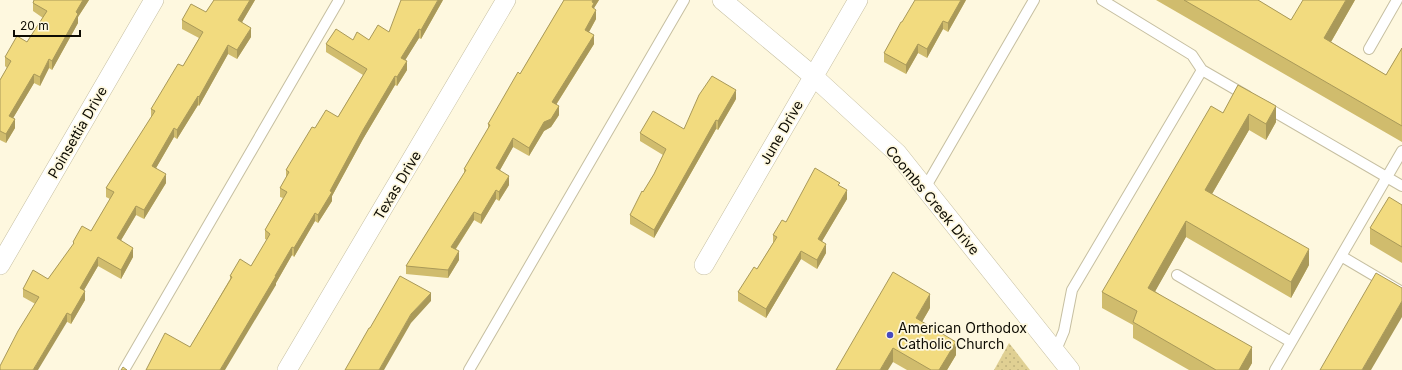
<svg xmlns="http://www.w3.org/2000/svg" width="1402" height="370" viewBox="0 0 1402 370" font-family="Inter,sans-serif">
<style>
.park{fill:url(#park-dots)}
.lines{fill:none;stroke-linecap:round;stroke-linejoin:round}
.lane-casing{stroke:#c6bfa1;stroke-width:12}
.street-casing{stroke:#c6bfa1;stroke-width:20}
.lane{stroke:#fff;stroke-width:10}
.street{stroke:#fff;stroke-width:19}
.wall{fill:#d0bc6d}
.shaded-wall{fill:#a99959}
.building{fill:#f2db7f;stroke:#a99959}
.poi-dot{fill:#464abf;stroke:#fef8df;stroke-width:1.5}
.labels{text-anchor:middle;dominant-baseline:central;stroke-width:3.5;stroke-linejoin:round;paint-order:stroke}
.street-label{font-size:14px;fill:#0e0c03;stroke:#fef8df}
.poi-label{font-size:14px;fill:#0e0c03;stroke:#fef8df;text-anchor:start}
</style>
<defs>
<pattern id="park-dots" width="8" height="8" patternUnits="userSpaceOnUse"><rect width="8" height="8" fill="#e0d093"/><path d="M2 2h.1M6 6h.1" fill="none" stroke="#bfb17d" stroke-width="1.8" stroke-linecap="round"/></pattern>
</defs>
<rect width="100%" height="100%" fill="#fef8df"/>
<path class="park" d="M1009,343l21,27h-36z"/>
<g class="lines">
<g class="lane-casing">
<path id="lane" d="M1102,0l90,55 10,15
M1369,49l28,-49
M1266,107l136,79
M925,188l109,-188
M1341,256l61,36
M1177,275l114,67
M1056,350l8,-19 8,-41 130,-220 45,26
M124,370l215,-370
M469,370l215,-370
M1275,370l127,-219"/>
</g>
<g class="street-casing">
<path id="street" d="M722,0l91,76 84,77 173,217
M0,265l154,-265
M704,265l154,-265
M287,370l219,-370"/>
</g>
<use href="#lane" class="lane"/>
<use href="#street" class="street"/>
</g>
<path class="wall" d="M34,0h55l-11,17v6l-26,47 -3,-2 -9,18 -6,-3 -21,35 2,10 -9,15 -6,-3v-60l7,-12 -2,-2v-9l22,-15 16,-24 -10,-7v-8z
M214,0h41l-13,22 9,15 -14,22 -9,-5 -29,52 -1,-1 -21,34 -3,-2 -18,31 10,15 -22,36 -8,-4 -15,25 12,17 -12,22 -23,-13 -14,24 1,10 -14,24 -48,-27v-8l25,-10 25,-34v-3l18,-11 19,-32 -4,-2v-9l45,-70v-9l32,-43 16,-28 -17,-9v-9l24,-8z
M443,0l-22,39 -2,-1 -14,22 2,10 -10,16 -2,-1 -32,54 -31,57v5l-14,22 -3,-2 -21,36 -2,-2 -16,28v2l-86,62 40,-68v-3l21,-10 16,-26 -2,-1v-9l18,-32 -3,-1v-9l6,-10v-8l52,-53 25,-42 -37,-23v-8l27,-4h16l20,-8z
M564,0h35l-5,8 2,11 -7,13 5,12 -38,61 3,10 -8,12 -7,4 -15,25 -16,-9 -13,23 9,15 -10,16 -3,-2 -15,25 -7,-4 -18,29 3,11 -11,18 -42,-4v-8l58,-93v-4l24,-40v-5l32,-50z
M966,0l-18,32 -5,-3 -16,29 -9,-5 -12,21 -22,-12v-9l18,-31z
M1156,0h103v1l32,19 64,-20 -24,42 55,33 16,-27v94z
M1238,85l38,37 -10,18 -17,-10 -37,64 97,71 -18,33 -105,-61 -31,54 97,72 -4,7h-59l-56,-32v-13l-31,-17v-16l121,-179z
M736,99l-18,31 -2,-1 -62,109 -24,-14v-9l24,-41 9,-19 -23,-14v-8l44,-4z
M840,186l7,13 -25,42 4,12 -9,16 -16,-10 -35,59 -28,-17v-9l19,-23 16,-26v-8l13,-13z
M1402,205v58l-32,-19v-16z
M930,308l-8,14 34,33 -9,15h-40l-14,-8 -57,8z"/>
<path class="shaded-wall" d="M83,0h6l-11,17v6l-26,47v-9l24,-49z
M250,0h5l-17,29v-9z
M438,0h5l-22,39v-9z
M593,0h6l-5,8v4l-2,-5v-5z
M961,0h5l-18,32v-9z
M1346,0h9l-31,54v-16z
M596,10v9l-11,20v-9z
M943,21v8l-16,29v-9z
M251,28v9l-14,22v-9z
M419,29v9l-18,29v-9z
M594,35v9l-42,67v-9z
M918,44v9l-12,21v-9z
M228,45v9l-29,52v-9z
M49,59v9l-9,18v-9z
M407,61v9l-10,16v-9z
M34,74v9l-25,42v-9z
M395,76v9l-32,54 -31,57v5l-14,22v-8l12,-24 33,-61z
M736,90v9l-18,31v-9z
M198,96v9l-21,34v-9z
M559,106v9l-8,12 -7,4 -15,25v-8l15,-26z
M1276,106v16l-10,18v-16z
M1249,114v16l-44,76v-16z
M15,119v9l-9,15v-9z
M716,120v9l-62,109v-8z
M174,128v9l-22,38v-9z
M513,138v9l-17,30v-9z
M166,174v9l-22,36v-9z
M509,176v9l-10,16v-9z
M496,190v9l-15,25v-9z
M847,190v9l-29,49v-9z
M136,206v9l-19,32v-9z
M474,212v8l-23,36v-9z
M315,213v8l-21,36v-9z
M1186,221v16l-38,67v-16z
M826,244v9l-9,16v-9z
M292,247v8l-16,28v2l-51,85h-5z
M133,248v9l-12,22v-9z
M1309,249v16l-18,33v-16z
M459,251v9l-11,18v-8z
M801,251v8l-35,59v-9z
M98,257v9l-18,31v-9z
M85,291v9l-14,24v-9z
M431,293v8l-20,22 -27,47h-5l32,-56z
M930,294v14l-14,24v-14z
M1402,301v16l-31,53h-9z
M67,313v9l-29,48h-5z
M956,342v13l-9,15h-8z
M1252,347v16l-4,7h-9z
M893,348v14l-5,8h-8z"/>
<path class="building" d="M34,0h49l-7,12 2,2 -26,47 -3,-2 -9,18 -6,-3 -25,42 6,3 -9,15 -6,-3v-51l11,-19 -6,-4 12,-21 10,6 20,-31 -14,-8z
M214,0h36l-12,20 13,8 -14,22 -9,-5 -29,52 -1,-1 -21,34 -3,-2 -22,38 14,8 -22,36 -8,-4 -19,32 16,10 -12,22 -23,-13 -18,31 5,3 -14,24 -4,-2 -34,57h-33v-4l18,-35 21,-34 -16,-8 10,-19 15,9 26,-36 -1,-1 9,-16 9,5 23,-39 -8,-4 49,-77 -4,-2 27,-45 5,2 20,-34 -21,-12 9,-16 15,8z
M401,0h37l-17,30 -2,-1 -18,29 6,3 -10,16 -2,-1 -32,54 -33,61 2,1 -14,23 -3,-2 -21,35 -2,-1 -17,29h1l-56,94h-74l19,-37 25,14 42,-70 -2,-1 10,-17 11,7 19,-32 -5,-4 22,-38 -7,-4 9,-16 -3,-2 26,-43 3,1 11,-18 12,7 29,-48 -41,-25 10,-15 17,11 4,-8 12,8 9,-15 11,7z
M564,0h29l-1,2 2,1 -2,4 4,3 -11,20 9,5 -42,67 7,4 -8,13 -7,3 -15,26 -16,-10 -17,30 13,8 -10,16 -3,-2 -15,25 -7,-3 -23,35 8,4 -11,19 -42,-4 60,-96 -2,-1 26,-44 -2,-1 30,-52 2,2z
M915,0h46l-13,23 -5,-2 -16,28 -9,-5 -12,21 -22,-12 17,-31h1z
M1184,0h74l33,20 12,-20h43l-22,38 62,37 16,-27v78z
M712,76l24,14 -18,31 -2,-1 -62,110 -24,-15 12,-24 1,1 11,-18 12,-25 -26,-16 13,-22 31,18 15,-34z
M1238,85l38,21 -10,18 -17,-10 -44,76 104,59 -18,33 -105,-61 -38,67 104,59 -13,23h-23l-83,-48 4,-11 -35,-19 109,-186 12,7z
M815,168l25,15 -2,2 9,5 -29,49 8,5 -9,16 -16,-9 -35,58 -28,-17 16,-25 3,2 20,-32 -4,-2 9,-15 4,2z
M1389,197l13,8v42l-32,-19z
M893,272l37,22 -14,24 40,24 -17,28h-8l-38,-22 -13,22h-44z
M1376,273l26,15v13l-40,69h-42z
M400,276l31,17 -20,21 -32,56h-34l24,-42h1z
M123,367l4,3h-6z"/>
<circle class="poi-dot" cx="890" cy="335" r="4"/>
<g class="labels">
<g class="street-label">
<text transform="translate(77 132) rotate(-60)">Poinsettia Drive</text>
<text transform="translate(781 132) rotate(-60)">June Drive</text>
<text transform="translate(397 185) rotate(-59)">Texas Drive</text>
<text transform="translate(933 200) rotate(50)">Coombs Creek Drive</text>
</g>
<g class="poi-label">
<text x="898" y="327">American Orthodox<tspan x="898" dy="16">Catholic Church</tspan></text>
</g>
</g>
<path d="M14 30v6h66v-6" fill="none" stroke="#0e0c03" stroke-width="2"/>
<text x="20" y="30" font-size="12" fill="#0e0c03" stroke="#fef8df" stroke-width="3" paint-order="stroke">20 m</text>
</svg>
